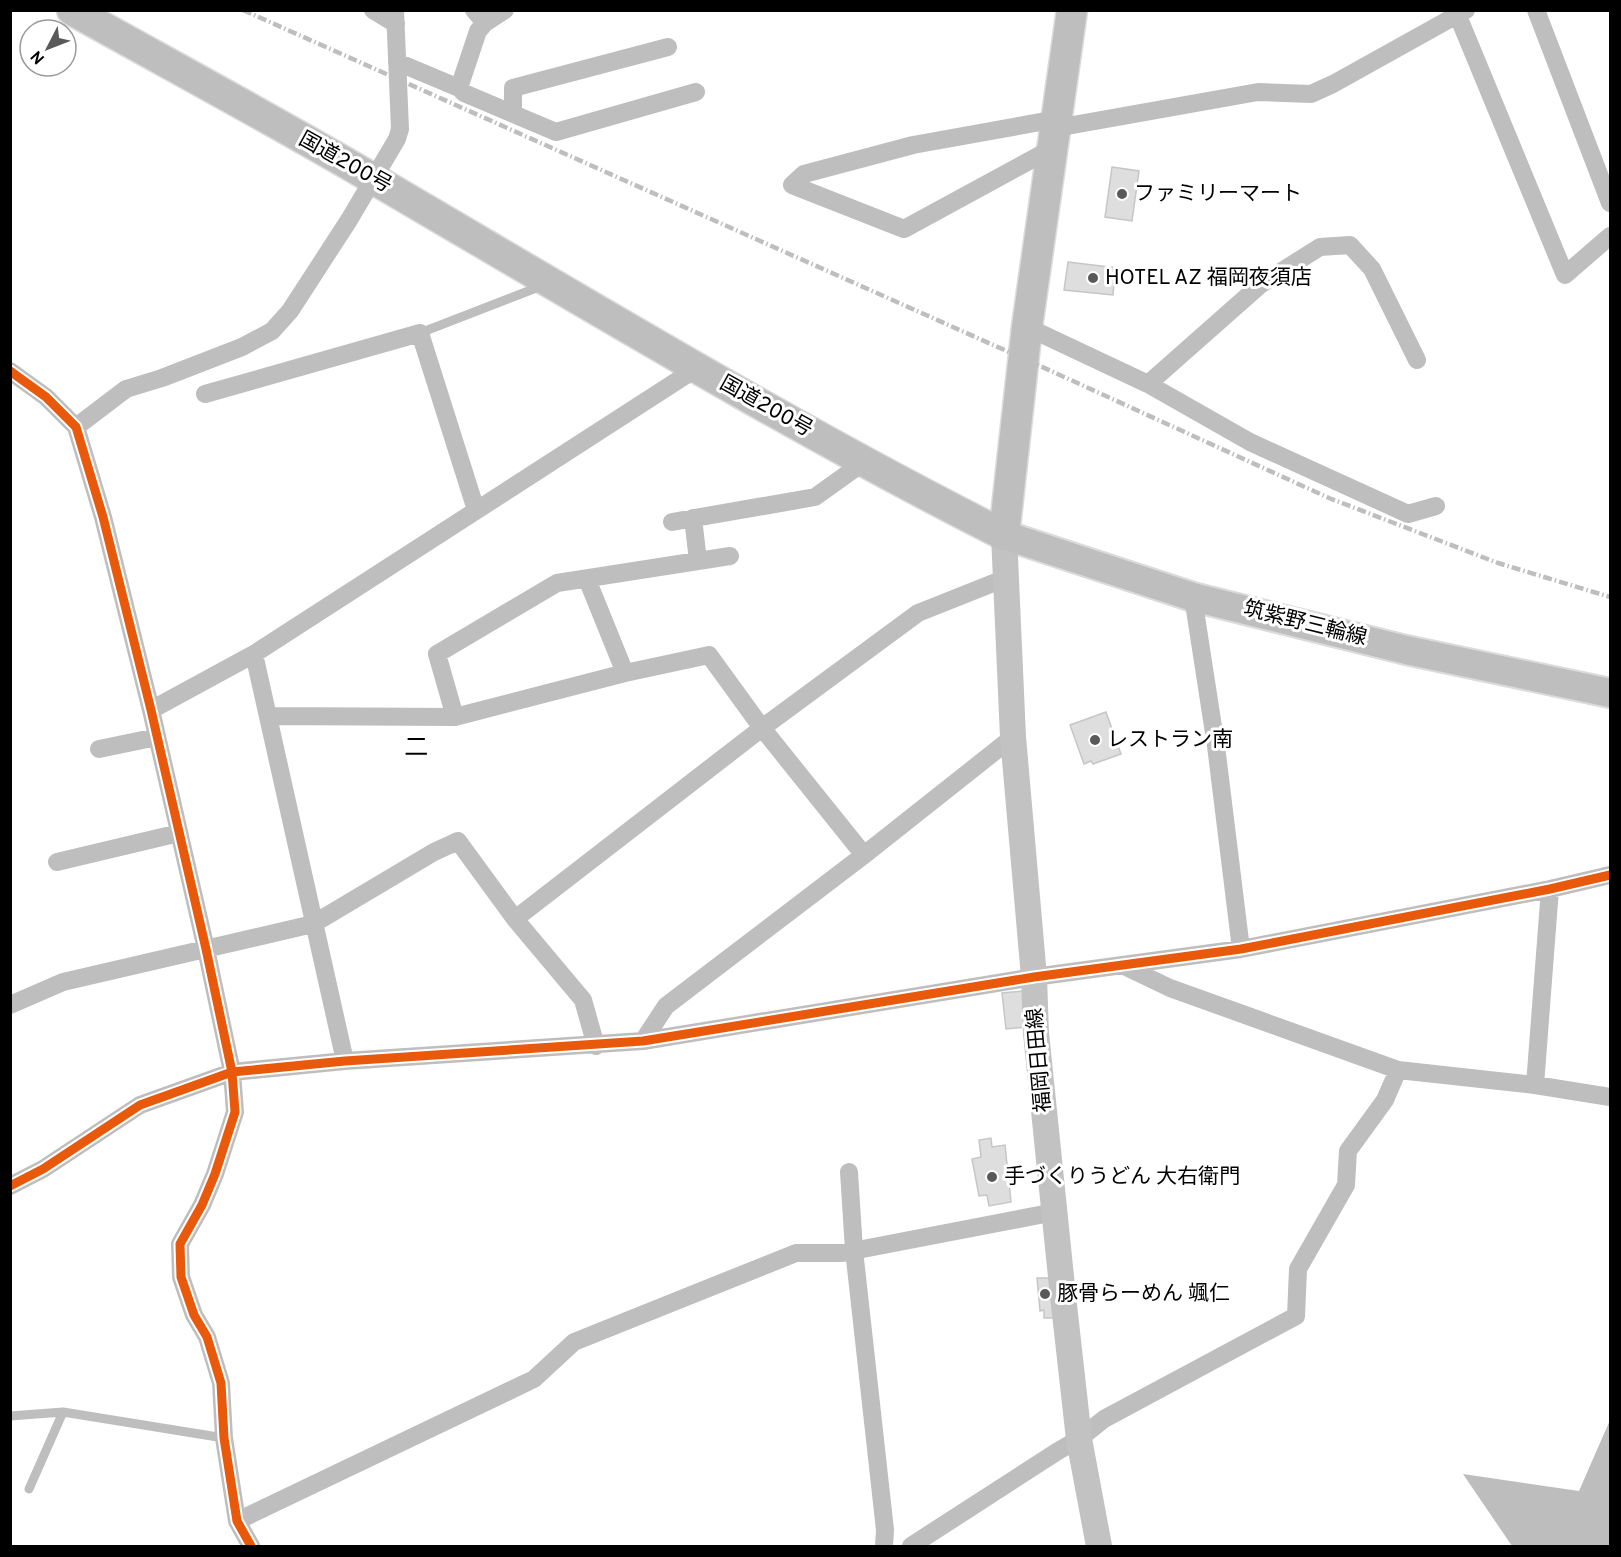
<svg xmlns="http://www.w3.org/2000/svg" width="1621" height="1557" viewBox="0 0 1621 1557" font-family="Overpass,'Noto Sans JP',sans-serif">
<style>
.water{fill:#bdbdbd}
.building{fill:#dedede;stroke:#c6c6c6;stroke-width:1.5}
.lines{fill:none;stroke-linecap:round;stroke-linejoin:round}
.primary-casing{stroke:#dbdbdb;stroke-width:32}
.trunk-casing{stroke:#dbdbdb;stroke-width:33}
.service{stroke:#bebebe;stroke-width:9}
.minor{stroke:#bebebe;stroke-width:18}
.secondary{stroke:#c2c2c2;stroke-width:26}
.primary{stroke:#bebebe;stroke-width:28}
.trunk{stroke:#bebebe;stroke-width:30}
.rail{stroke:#bebebe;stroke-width:4.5;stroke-dasharray:9 3 1.5 3;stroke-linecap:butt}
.cycleway-casing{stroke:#fff;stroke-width:13}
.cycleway{stroke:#e8590c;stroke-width:9}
.poi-dot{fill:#595959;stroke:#fff;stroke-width:2}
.labels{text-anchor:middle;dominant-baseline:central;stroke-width:6;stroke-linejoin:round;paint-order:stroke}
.street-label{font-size:21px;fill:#000;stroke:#fff}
.poi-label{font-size:21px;fill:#000;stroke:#fff;text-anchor:start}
.quarter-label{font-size:24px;fill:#000;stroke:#fff}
</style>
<rect width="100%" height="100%" fill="#fff"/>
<path class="water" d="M1610,1420v126h-98l-49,-72 116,17z"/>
<path class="building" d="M1112,167l27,4 -7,50 -27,-4z
M1068,262l49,6v4h5l-2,12 -6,-1 -1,12 -49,-5z
M1106,712l15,42 -28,10 -2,-3 -7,3 -14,-39z
M1023,991l4,36 -21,2 -4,-36z
M991,1138l1,9 13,-2 6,57 -22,4 -2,-11 -8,1 -7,-37 9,-2 -2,-17z
M1037,1278h13l4,40h-10v-8l-4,1z"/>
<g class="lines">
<g class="primary-casing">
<path id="primary" d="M1004,535l189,62 213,53 204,43"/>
</g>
<g class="trunk-casing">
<path id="trunk" d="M72,10c102,57 205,112 305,171 207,121 413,246 627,354l23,-208 45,-317"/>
</g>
<path class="service" d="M420,333l124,-48
M10,1416l53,-4
M29,1489l34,-77 161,26"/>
<path class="minor" d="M373,10l23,14
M474,10l11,13 20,-13
M1536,10l74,193
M1458,16l107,259 45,-39
M397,62l62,26 5,5 92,39 140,-40
M459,88l19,-57 7,-8
M513,114v-26l155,-41
M1056,128l202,-36 53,2 22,-10 133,-74
M1053,148l-149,81 -112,-44 12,-11 109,-29 144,-26
M1027,327l121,57 102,58 158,72 28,-8
M10,371l36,26 30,30 27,90 48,193 55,239 26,123 3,40 -20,62 -13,31 -22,39 1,33 13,38 13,22 14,46 3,55 13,83 14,25
M1148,384l112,-99 60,-38 30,-2 22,24 45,91
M205,394l215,-61 56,177
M76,427l50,-38 36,-11 80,-31 30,-16 18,-20 59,-91 48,-81 3,-10 -5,-119
M693,518l5,43
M672,522l143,-25 49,-35
M587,579l38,94
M1193,597l23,149 25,203
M254,654l91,407
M151,710l103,-56 443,-286
M268,716l187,1 170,-44 84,-18 53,73 102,127
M455,717l-18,-63 120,-71 173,-27
M99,749l58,-12
M57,862l122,-29
M515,919l247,-191 156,-115 88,-35
M1122,965l48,23 228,82 137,15 75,12
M10,1005l53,-23 250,-58 121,-72 24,-11 57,78 68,81 13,46
M643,1041l23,-35 198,-151 149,-118
M1535,1085l15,-196
M849,1172l5,78 31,280 -1,16
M10,1186l33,-17 97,-64 92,-33 113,-11 298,-20 391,-64 207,-28 309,-60 60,-14
M237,1521l297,-142 40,-37 222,-89h46l213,-41
M911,1546l147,-95 21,-12 25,-20 192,-103 2,-47 48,-84 2,-34 37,-51 13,-30"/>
<path class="secondary" d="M1004,535l9,202 21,240 2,56 27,263 16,143 20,107"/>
<use href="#primary" class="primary"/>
<use href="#trunk" class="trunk"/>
<path class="rail" d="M243,10l795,355 291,133 169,65 112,34"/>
<g class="cycleway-casing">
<path id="cycleway" d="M10,371l36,26 30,30 27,90 48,193 55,239 26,123 3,40 -20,62 -13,31 -22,39 1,33 13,38 13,22 14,46 3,55 13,83 14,25
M10,1186l33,-17 97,-64 92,-33 113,-11 298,-20 391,-64 207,-28 309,-60 60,-14"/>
</g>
<use href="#cycleway" class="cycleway"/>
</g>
<g class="poi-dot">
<circle cx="1122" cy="194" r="6"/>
<circle cx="1093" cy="278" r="6"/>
<circle cx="1095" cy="740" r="6"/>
<circle cx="992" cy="1177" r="6"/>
<circle cx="1045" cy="1294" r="6"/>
</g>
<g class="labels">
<g class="street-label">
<text transform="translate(345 163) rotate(29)">国道200号</text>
<text transform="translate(766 407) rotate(29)">国道200号</text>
<text transform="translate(1305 624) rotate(14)">筑紫野三輪線</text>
<text transform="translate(1040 1060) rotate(-95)">福岡日田線</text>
</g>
<g class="poi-label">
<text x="1134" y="194">ファミリーマート</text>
<text x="1105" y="278">HOTEL AZ 福岡夜須店</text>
<text x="1107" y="740">レストラン南</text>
<text x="1004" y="1177">手づくりうどん 大右衛門</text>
<text x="1057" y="1294">豚骨らーめん 颯仁</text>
</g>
<g class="quarter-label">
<text x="416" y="749">二</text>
</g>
</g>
<rect width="1621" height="1557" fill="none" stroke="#000000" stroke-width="24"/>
<g transform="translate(48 48) rotate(228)"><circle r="28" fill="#ffffff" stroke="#999999" stroke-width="1.5"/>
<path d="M0-4.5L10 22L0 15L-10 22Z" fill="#595959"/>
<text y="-9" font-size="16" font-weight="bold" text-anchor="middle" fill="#000000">N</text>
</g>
</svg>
